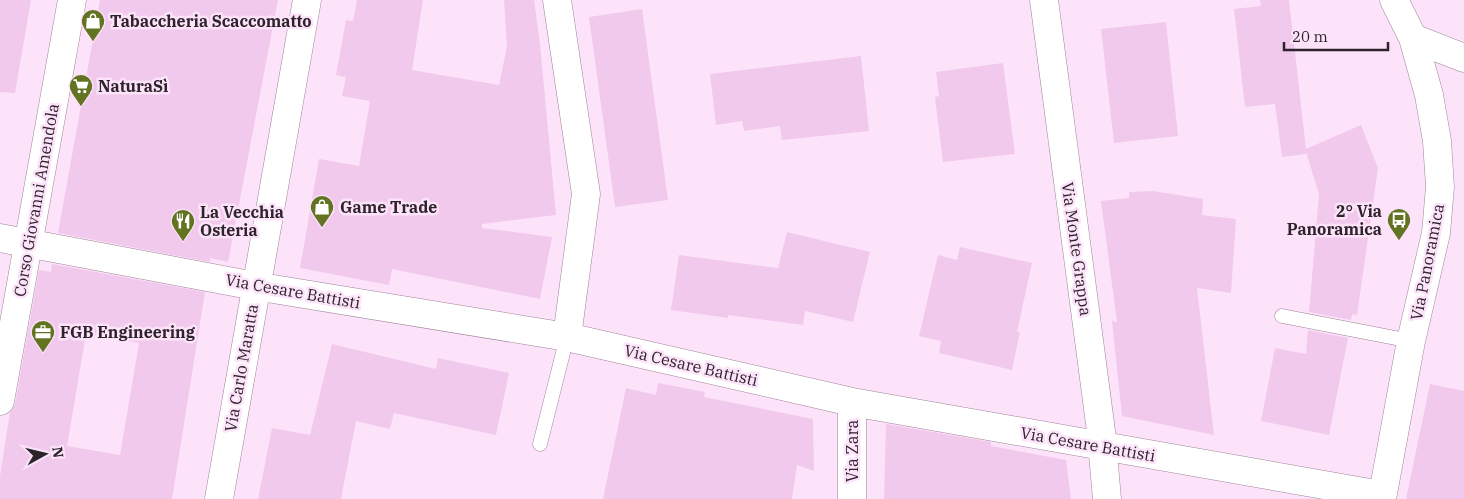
<svg xmlns="http://www.w3.org/2000/svg" width="1464" height="499" viewBox="0 0 1464 499" font-family="'IBM Plex Serif',serif">
<style>
.building{fill:#f1c9ec;fill-rule:evenodd}
.lines{fill:none;stroke-linecap:round;stroke-linejoin:round}
.service-casing{stroke:#9c8598;stroke-width:15}
.minor-casing{stroke:#9c8598;stroke-width:29}
.tertiary-casing{stroke:#9c8598;stroke-width:29}
.service{stroke:#fff;stroke-width:14}
.minor{stroke:#fff;stroke-width:28}
.tertiary{stroke:#fff;stroke-width:28}
.labels{text-anchor:middle;dominant-baseline:central;stroke-width:5;stroke-linejoin:round;paint-order:stroke}
.poi-label{font-size:16px;font-weight:bold;fill:#2c232b;stroke:#fde3f9;text-anchor:start}
.street-label{font-size:16px;fill:#2c232b;stroke:#fde3f9}
</style>
<rect width="100%" height="100%" fill="#fde3f9"/>
<path class="building" d="M0,0h31l-16,93 -15,-1z
M100,0h178l-50,262 -18,-4v4l-152,-29z
M357,0h66l-11,70 87,15 8,-39 -3,-46h30l6,44 16,171 -74,9v4l70,9 -12,62 -148,-30 -3,16 -89,-17 19,-109 40,7 11,-65 -28,-5 4,-19 -10,-2 10,-55 7,1z
M1260,0h29l17,149 55,-24 17,43 -21,147 -5,-1 -1,6 -42,-8 10,-118 -13,-42v2l-24,3 -7,-53 -30,3 -11,-98 27,-3z
M642,9l26,191 -53,7 -26,-190z
M1166,22l12,114 -64,7 -13,-114z
M861,56l8,75 -87,9 -2,-14 -36,5 -2,-10 -26,4 -6,-51z
M1003,63l12,91 -72,8 -8,-65 4,-1 -3,-24z
M1153,191l50,8 -1,16 34,4 -5,74 -34,-5 17,147 -92,-19 -10,-95 5,1 -16,-121 28,-3v-6z
M787,232l83,20 -17,70 -48,-11 -2,14 -75,-10v3l-57,-8 8,-55 99,13z
M960,247l72,16 -15,69h3l-8,38 -73,-17 2,-12 -22,-5 19,-81 19,5z
M52,264l153,28 -33,207h-172v-23l10,-64 5,-8 24,-134 12,2zM86,334l53,9 -19,112 -53,-9z
M1308,330l40,8 -19,97 -68,-14 14,-73 31,6z
M332,344l104,25 2,-11 71,15 -13,62 -102,-22 -4,16 -34,-8 -15,78h-83l14,-71 38,7z
M658,383l47,9 -1,5 109,22 1,52 -17,-6 -5,34h-189l23,-111 30,7z
M1430,384l34,7v108h-58z
M886,424l105,18v4l75,14 5,39h-187z"/>
<g class="lines">
<g class="service-casing">
<path id="service" d="M1282,316l129,25
M540,444l27,-107"/>
</g>
<g class="minor-casing">
<path id="minor" d="M557,0l29,194 -19,143
M1044,0l57,431 6,68
M1413,38l51,20
M0,238l255,48 312,51 285,65 529,93
M852,402v97
M219,499l88,-499
M1382,499l29,-158 25,-108 4,-46 -3,-46 -8,-46 -16,-57 -19,-38"/>
</g>
<g class="tertiary-casing">
<path id="tertiary" d="M0,401l72,-401"/>
</g>
<use href="#service" class="service"/>
<use href="#minor" class="minor"/>
<use href="#tertiary" class="tertiary"/>
</g>
<defs>
<g id="shop-pin" transform="scale(1.25)"><path d="M0 17L-7.5 6A9.5 9.5 0 1 1 7.5 6Z" fill="#627422" stroke="#fde3f9"/><path d="M-5-2.5h2.3a2.7 3.5 0 0 1 5.4 0H5L5.5 6h-11ZM-1.5-2.5h3a1.5 2.3 0 0 0-3 0Z" fill="#fff"/></g>
<g id="supermarket-pin" transform="scale(1.25)"><path d="M0 17L-7.5 6A9.5 9.5 0 1 1 7.5 6Z" fill="#627422" stroke="#fde3f9"/><path d="M-6-5.5h2.5l.6 2H6L4.5 2H-2.5L-4.4-4H-6ZM-1.5 3.2a1.3 1.3 0 1 0 .1 0ZM3 3.2a1.3 1.3 0 1 0 .1 0Z" fill="#fff"/></g>
<g id="bus-pin" transform="scale(1.25)"><path d="M0 17L-7.5 6A9.5 9.5 0 1 1 7.5 6Z" fill="#627422" stroke="#fde3f9"/><path d="M-5-6H5V4H4V6H2V4H-2V6H-4V4H-5ZM-3.5-4V0h7V-4ZM-3.5 1.2v1.5H-2V1.2ZM2 1.2v1.5H3.5V1.2Z" fill="#fff"/></g>
<g id="restaurant-pin" transform="scale(1.25)"><path d="M0 17L-7.5 6A9.5 9.5 0 1 1 7.5 6Z" fill="#627422" stroke="#fde3f9"/><path d="M-5-6h1v4h1v-4h1v4h1v-4h1v5L-1.5 .5V6h-2V.5L-5-1ZM5-6V6H3V1.5H1.5Q1.5-4 5-6Z" fill="#fff"/></g>
<g id="office-pin" transform="scale(1.25)"><path d="M0 17L-7.5 6A9.5 9.5 0 1 1 7.5 6Z" fill="#627422" stroke="#fde3f9"/><path d="M-6-3h4V-5.5h4V-3h4V5H-6ZM-1-4.5V-3h2v-1.5ZM-6 0V1H6V0Z" fill="#fff"/></g>
</defs>
<g fill-rule="evenodd">
<use href="#shop-pin" x="93" y="21"/>
<use href="#supermarket-pin" x="81" y="86"/>
<use href="#shop-pin" x="322" y="207"/>
<use href="#bus-pin" x="1399" y="220"/>
<use href="#restaurant-pin" x="183" y="221"/>
<use href="#office-pin" x="43" y="332"/>
</g>
<g class="labels">
<g class="poi-label">
<text x="110" y="21">Tabaccheria Scaccomatto</text>
<text x="98" y="86">NaturaSì</text>
<text x="340" y="207">Game Trade</text>
<text x="1382" y="211" text-anchor="end">2° Via<tspan x="1382" dy="18">Panoramica</tspan></text>
<text x="200" y="212">La Vecchia<tspan x="200" dy="18">Osteria</tspan></text>
<text x="60" y="332">FGB Engineering</text>
</g>
<g class="street-label">
<text transform="translate(36 200) rotate(-80)">Corso Giovanni Amendola</text>
<text transform="translate(1077 249) rotate(82)">Via Monte Grappa</text>
<text transform="translate(1427 262) rotate(-79)">Via Panoramica</text>
<text transform="translate(293 291) rotate(10)">Via Cesare Battisti</text>
<text transform="translate(691 365) rotate(13)">Via Cesare Battisti</text>
<text transform="translate(241 368) rotate(-80)">Via Carlo Maratta</text>
<text transform="translate(1088 444) rotate(10)">Via Cesare Battisti</text>
<text transform="translate(852 451) rotate(-90)">Via Zara</text>
</g>
</g>
<g transform="translate(45 454) rotate(82)" stroke="#fde3f9" stroke-width="4" paint-order="stroke">
<path d="M0-4L9 19L0 12L-9 19Z" fill="#2c232b"/>
<text y="-8" font-size="14" font-weight="bold" text-anchor="middle" fill="#2c232b">N</text>
</g>
<path d="M1284 42v8h104v-8" fill="none" stroke="#2c232b" stroke-width="2.5"/>
<text x="1292" y="42" font-size="15" fill="#2c232b" stroke="#fde3f9" stroke-width="4" paint-order="stroke">20 m</text>
</svg>
